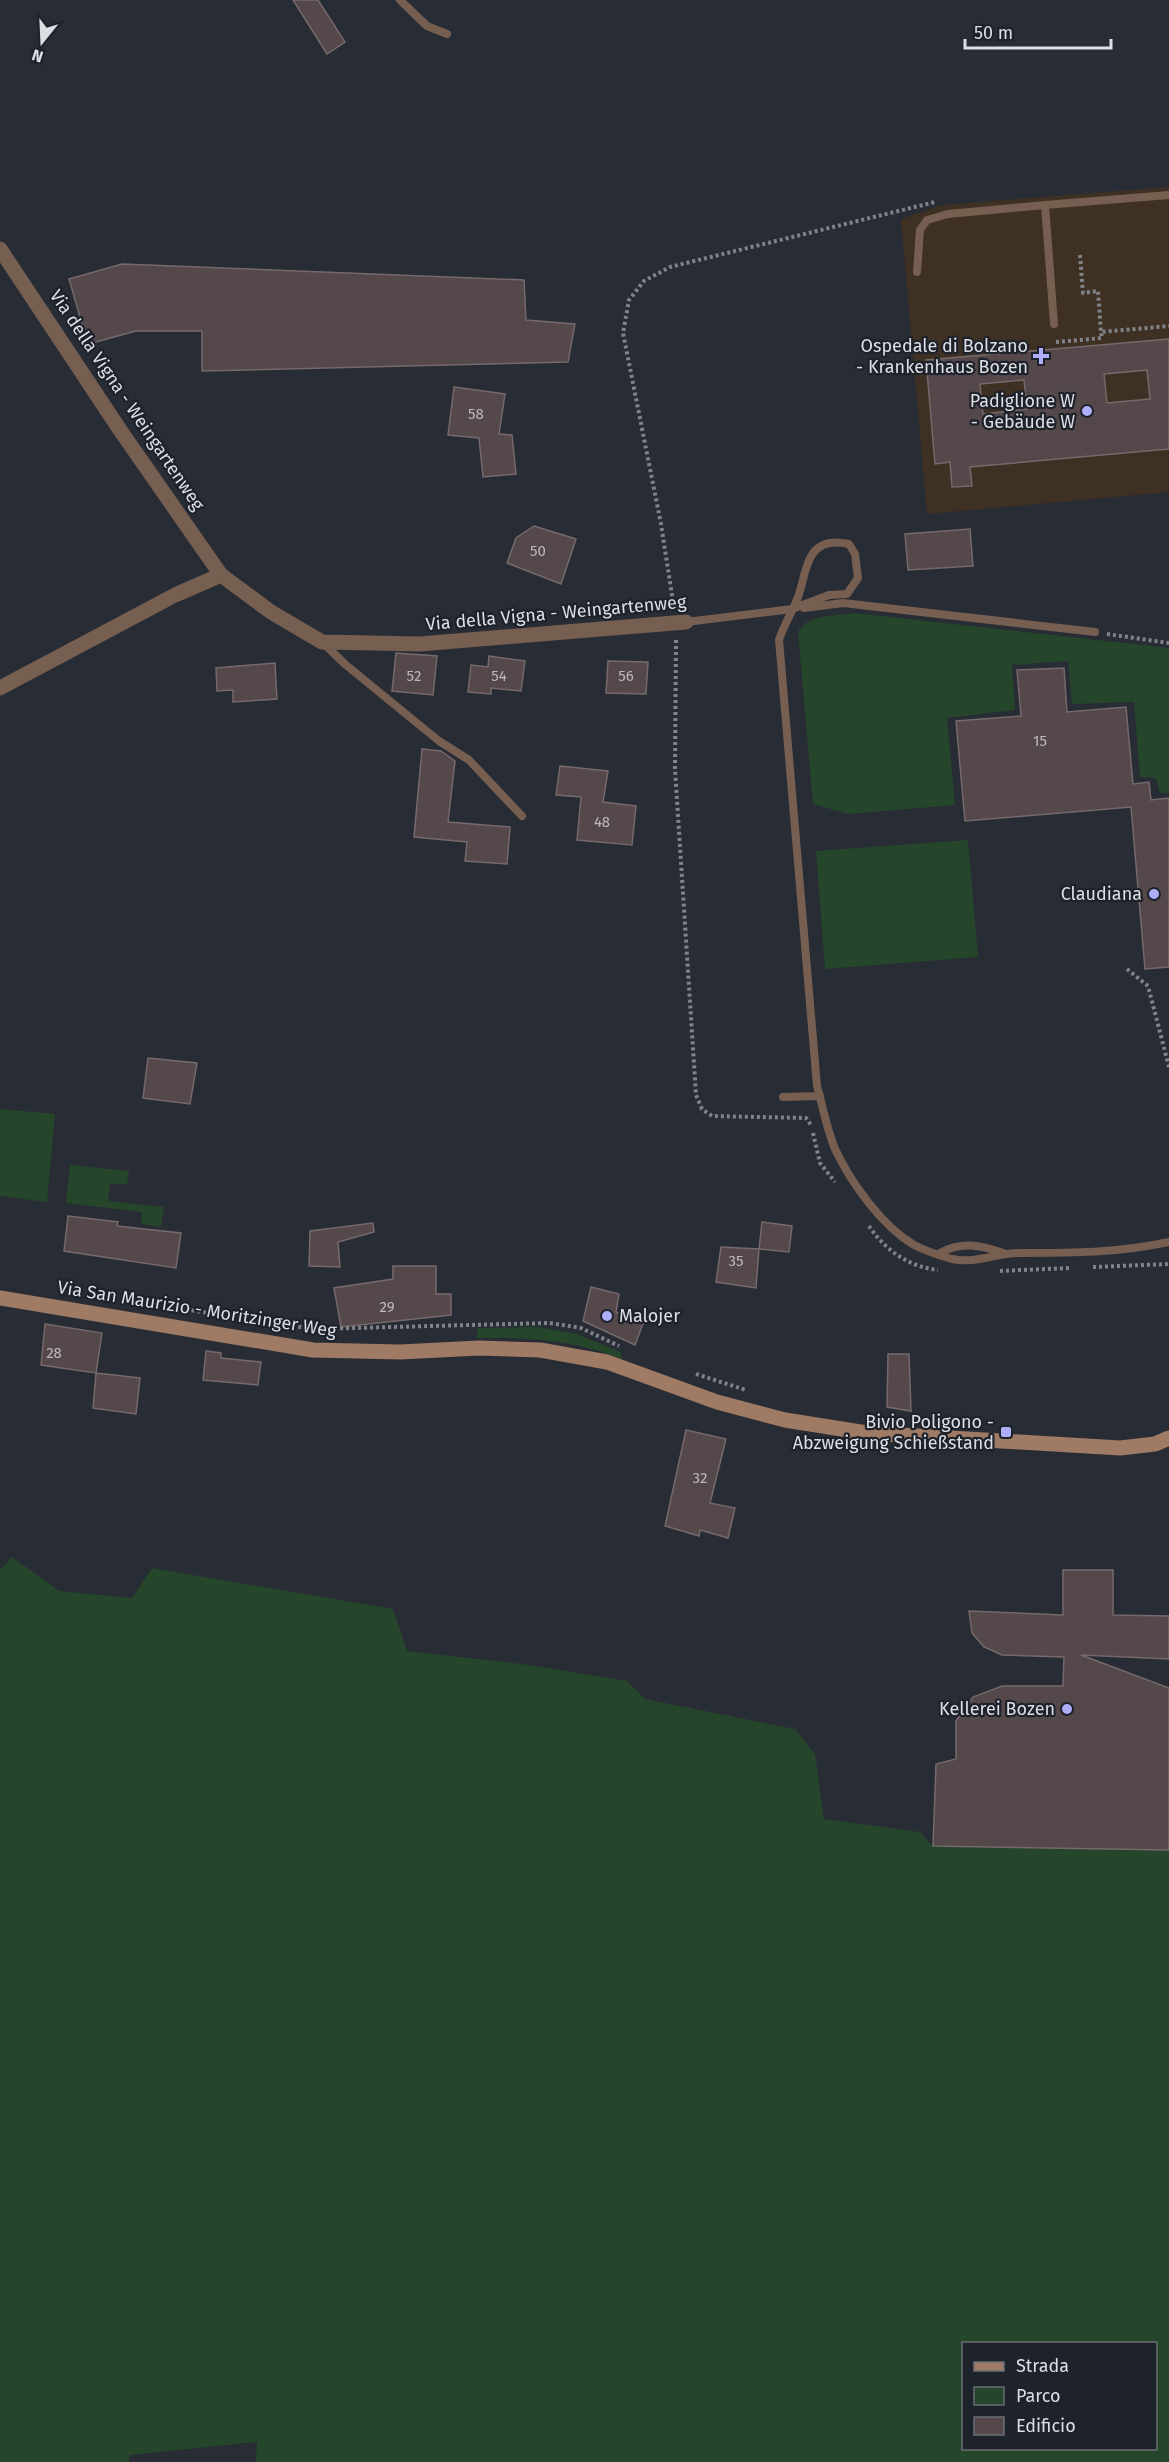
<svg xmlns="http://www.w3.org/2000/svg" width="1169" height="2462" viewBox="0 0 1169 2462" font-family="'Fira Sans',sans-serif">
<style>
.education{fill:#3e3123}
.green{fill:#25462b;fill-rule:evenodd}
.building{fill:#54484b;stroke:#75696c;stroke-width:1.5;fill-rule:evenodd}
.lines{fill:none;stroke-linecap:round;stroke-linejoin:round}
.path{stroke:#80838a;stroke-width:4;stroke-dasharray:3 3;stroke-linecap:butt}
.lane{stroke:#765e51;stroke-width:8}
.street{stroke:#765e51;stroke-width:15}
.secondary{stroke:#9f7a64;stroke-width:15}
.poi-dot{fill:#afaefa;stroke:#1e222a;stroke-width:2}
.labels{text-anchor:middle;stroke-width:4.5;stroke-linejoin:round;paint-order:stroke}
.number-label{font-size:15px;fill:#bbb9be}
.poi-label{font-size:18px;fill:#dddfe5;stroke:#1e222a;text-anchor:end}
.street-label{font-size:18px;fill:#dddfe5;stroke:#1e222a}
</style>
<rect width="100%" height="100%" fill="#282c34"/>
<path class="education" d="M1169,187V492L927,514L901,219L942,205Z"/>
<path class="green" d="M855,613L1169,648V793H1160L1156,778L1140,777L1134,702L1072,704L1068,661L1012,665L1015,710L947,718L955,805L848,814L813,804L798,632C808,614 836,616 855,613Z
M968,840L978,957L825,969L816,851Z
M0,1109L55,1114L47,1202L0,1196Z
M70,1165L129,1171L127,1184H110L108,1201L164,1207L161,1227L141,1224L142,1212L66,1203Z
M539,1327L577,1334L621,1352L622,1359C574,1340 527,1337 476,1338L478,1328Z
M12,1557L59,1591L132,1598L152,1568L393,1609L407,1651L529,1665L627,1681L645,1699L795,1729L815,1754L824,1819L920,1832L933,1846L1169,1850V2462H256L257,2442L130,2455L129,2462H0V1570ZM964,2344H1156V2448H964Z"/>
<path class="building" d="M293,0H318L345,42L327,54Z
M122,264L524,280L526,320L575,324L568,362L202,371V331H136L88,344L69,279Z
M1169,339V449L970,467L972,486L952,487L950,462L935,464L926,360ZM1147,370L1150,399L1107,403L1104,374ZM1024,380L1027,409L983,414L980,384Z
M454,387L505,394L499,434L512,435L516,474L483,477L479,438L448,435Z
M534,526L576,539L561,584L507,563L516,538Z
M970,529L973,566L908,570L905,534Z
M396,653L437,656L433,695L392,691Z
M489,656L525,661L521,691L491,688V694L468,692L471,665L488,667Z
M608,661L648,662L646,694L606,693Z
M275,663L277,699L233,702V690L217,691L216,668Z
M1064,668L1067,712L1126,707L1133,784L1149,782L1151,800L1169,798V967L1145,969L1131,807L965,821L956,721L1021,716L1017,670Z
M422,749L441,751L455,761L448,822L510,827L507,864L465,861L467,842L414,837Z
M560,766L608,771L603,802L636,806L632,845L577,840L581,797L556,795Z
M148,1058L197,1063L190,1104L143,1098Z
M68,1216L118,1222L117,1226L181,1233L176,1268L64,1251Z
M762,1222L792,1226L789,1252L759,1249Z
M373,1223L374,1232L338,1242L340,1267L309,1266L310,1231Z
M721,1247L759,1249L756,1288L716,1282Z
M393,1266H436V1294H451V1315L341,1327L334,1288L393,1279Z
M591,1287L619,1294L616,1312L644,1321L635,1345L583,1321Z
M45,1324L102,1333L96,1373L41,1365Z
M206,1351L221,1353V1358L261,1362L258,1385L203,1380Z
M888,1354H909L911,1411L887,1407Z
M96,1373L140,1378L136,1414L93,1408Z
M686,1430L726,1439L710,1503L735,1508L728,1538L700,1530L699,1536L665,1526Z
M1063,1570H1113V1615L1169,1616V1659L1081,1655L1169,1688V1850L933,1846L936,1764L956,1759V1721L973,1697L1002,1686H1063L1064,1657L1002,1655L984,1647L972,1633L969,1611L1063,1615Z"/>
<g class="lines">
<path class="path" d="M1080,255L1083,293L1098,291L1101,332L1169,326
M1056,342L1102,338L1101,332
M674,608L661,524L623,333L629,300L644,281L670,267L935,202
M1107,634L1169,643
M676,640L675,769L696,1095L702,1109L712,1116L806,1118L811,1125
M1127,969L1148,986L1169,1067
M813,1133L820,1163L835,1182
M869,1226C885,1250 909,1267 938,1270
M1093,1267L1169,1264
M1000,1271L1070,1268
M150,1304L313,1329L550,1323L581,1328L619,1346
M696,1374L746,1390"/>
<path class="lane" d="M400,0L427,26L447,34
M917,272L920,230L927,220L948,214L1045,205
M1054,324L1045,205L1169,195
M804,608L843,603L1095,632
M686,622L792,609L829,595L847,594L858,578L855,554L849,544C806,535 808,568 798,597C792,612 784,625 779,640L817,1086C823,1107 827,1131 836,1151C852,1184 882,1226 914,1245C924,1250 941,1256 952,1259C975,1264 997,1253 1020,1253C1070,1253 1120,1253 1169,1242
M322,642L346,665L439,741L469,760L522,816
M783,1097L820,1096
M940,1253C961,1241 981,1245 1003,1253"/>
<path class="street" d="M0,249L120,430L221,575L271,612L322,642L420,644L686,622
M0,688L175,595L221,575"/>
<path class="secondary" d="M0,1298L313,1350L400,1352L479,1348L540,1350L607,1362L717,1402L785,1420L867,1433L1120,1448L1155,1444L1169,1438"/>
</g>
<g class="poi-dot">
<path d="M1038 347h6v6h6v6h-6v6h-6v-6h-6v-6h6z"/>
<circle cx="1087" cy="411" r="6"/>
<circle cx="1154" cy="894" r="6"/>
<circle cx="607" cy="1316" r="6"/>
<rect x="1000" y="1426" width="12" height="12" rx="3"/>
<circle cx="1067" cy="1709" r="6"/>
</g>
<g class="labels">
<g class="number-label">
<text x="476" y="419">58</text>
<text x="538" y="556">50</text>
<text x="414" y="681">52</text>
<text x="499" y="681">54</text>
<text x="626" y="681">56</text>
<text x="1040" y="746">15</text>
<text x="602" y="827">48</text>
<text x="736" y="1266">35</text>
<text x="387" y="1312">29</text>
<text x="54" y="1358">28</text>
<text x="700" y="1483">32</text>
</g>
<g class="poi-label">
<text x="1028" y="352">Ospedale di Bolzano<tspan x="1028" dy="21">- Krankenhaus Bozen</tspan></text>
<text x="1075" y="407">Padiglione W<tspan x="1075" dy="21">- Gebäude W</tspan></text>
<text x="1142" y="900">Claudiana</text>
<text x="619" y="1322" text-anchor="start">Malojer</text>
<text x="994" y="1428">Bivio Poligono -<tspan x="994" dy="21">Abzweigung Schießstand</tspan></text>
<text x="1055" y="1715">Kellerei Bozen</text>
</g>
<g class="street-label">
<text transform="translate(127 400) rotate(56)" y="6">Via della Vigna - Weingartenweg</text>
<text transform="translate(556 613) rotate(-5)" y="6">Via della Vigna - Weingartenweg</text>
<text transform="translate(197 1309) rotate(9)" y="6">Via San Maurizio - Moritzinger Weg</text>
</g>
</g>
<rect x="962" y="2342" width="195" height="108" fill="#1e222a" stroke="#6a6e75" stroke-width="1.5"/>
<rect x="974" y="2362" width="30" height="9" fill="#9f7a64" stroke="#6a6e75" stroke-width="1.5"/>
<text x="1016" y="2372" font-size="18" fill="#dddfe5">Strada</text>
<rect x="974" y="2387" width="30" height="18" fill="#25462b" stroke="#6a6e75" stroke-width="1.5"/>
<text x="1016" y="2402" font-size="18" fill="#dddfe5">Parco</text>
<rect x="974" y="2417" width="30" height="18" fill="#54484b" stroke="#6a6e75" stroke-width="1.5"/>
<text x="1016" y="2432" font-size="18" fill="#dddfe5">Edificio</text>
<g transform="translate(42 42) rotate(198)" stroke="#1e222a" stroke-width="4.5" paint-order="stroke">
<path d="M0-4.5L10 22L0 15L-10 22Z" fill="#dddfe5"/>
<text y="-9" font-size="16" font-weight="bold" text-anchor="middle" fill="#dddfe5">N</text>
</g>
<path d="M965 39v9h146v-9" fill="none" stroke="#dddfe5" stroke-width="3"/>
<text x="974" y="39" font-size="18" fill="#dddfe5" stroke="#1e222a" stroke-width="4.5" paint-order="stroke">50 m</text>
</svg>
